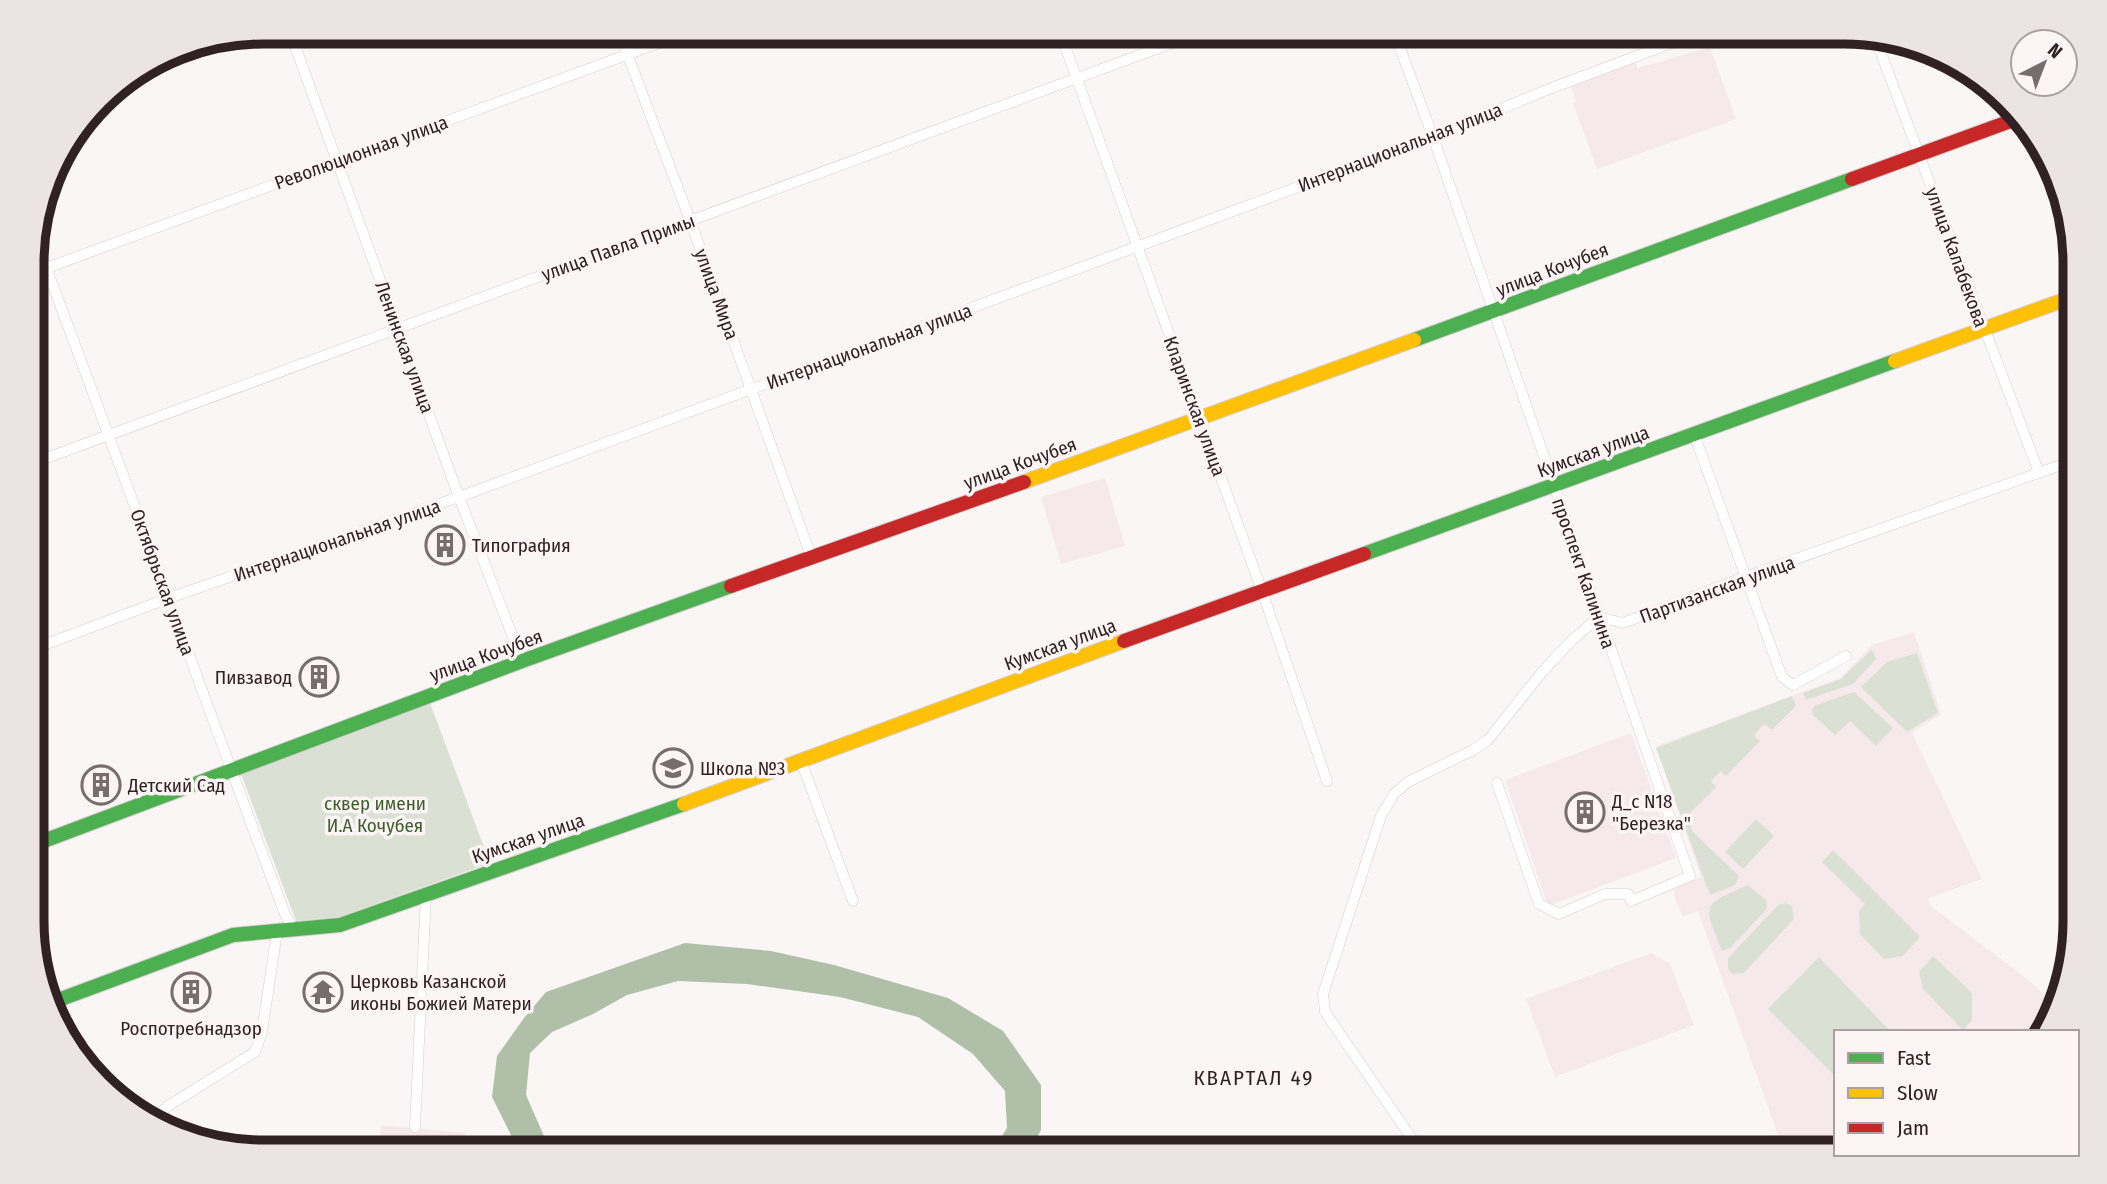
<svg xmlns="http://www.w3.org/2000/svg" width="2107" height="1184" viewBox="0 0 2107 1184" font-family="'Fira Sans Condensed',sans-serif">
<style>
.built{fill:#f6e9eb}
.green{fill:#dae1d4}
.water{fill:#b0bfa8}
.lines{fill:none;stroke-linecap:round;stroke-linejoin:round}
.street-casing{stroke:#d6cdce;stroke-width:11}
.fast-casing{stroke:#d6cdce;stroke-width:16}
.slow-casing{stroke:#d6cdce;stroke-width:16}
.jam-casing{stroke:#d6cdce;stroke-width:16}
.street{stroke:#fefefe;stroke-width:10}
.fast{stroke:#4caf50;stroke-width:14}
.slow{stroke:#ffc107;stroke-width:14}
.jam{stroke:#c62828;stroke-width:14}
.labels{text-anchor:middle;stroke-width:7;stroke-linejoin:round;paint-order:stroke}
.street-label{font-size:19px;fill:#302224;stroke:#fcf4f5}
.poi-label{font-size:19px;fill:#302224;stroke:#fcf4f5;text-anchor:start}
.park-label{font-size:19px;fill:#3d5e2c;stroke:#fcf4f5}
.neighbourhood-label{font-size:21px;letter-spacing:2px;fill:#302224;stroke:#fcf4f5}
.rim{fill:none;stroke:#302224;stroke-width:9}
</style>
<rect width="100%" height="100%" fill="#faf6f6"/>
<path class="built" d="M1710,47L1736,119L1597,169L1573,103L1576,101L1571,87L1635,62L1638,68Z
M1105,478L1125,546L1061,564L1041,497Z
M1914,632L1941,714L1912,733L1982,879L1929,898V905L2030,981L2054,1006L2046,1032H1836V1152H1784L1698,911L1683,917L1674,896L1675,887L1701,877L1656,746L1840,678L1872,645Z
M1631,733L1676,858L1548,906L1505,780Z
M1651,953L1670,964L1694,1025L1555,1077L1526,999Z
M381,1125L465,1133L464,1142H480V1152H488H368L379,1148Z"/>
<path class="green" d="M1872,649L1876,659L1853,684L1806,700L1803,693L1841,679Z
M1917,653L1938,713L1907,732L1861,687L1887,662Z
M1854,692L1893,728L1876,746L1850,721L1835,735L1813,715L1812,709L1816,705Z
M1792,696L1796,706L1772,730L1764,724L1754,735L1760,741L1726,776L1721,771L1711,781L1716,787L1690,813L1692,831L1739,876L1735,885L1710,895L1656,748Z
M430,703L490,863L339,917L296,921L241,774Z
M1756,819L1774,836L1743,869L1725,852Z
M1833,850L1920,937L1903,956L1884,959L1860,934L1859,911L1865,904L1822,862Z
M1748,885L1767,901L1766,910L1730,948L1722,951C1703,903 1700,906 1748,885Z
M1786,903L1792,906L1794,919L1744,973L1732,974L1728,969V958L1778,905Z
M1933,956L1972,993V1020L1963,1030L1923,989L1919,972Z
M1819,957L1891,1032H1836V1077L1768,1009Z"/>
<path class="water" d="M685,943L771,951L834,965L948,998L1003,1031L1041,1085V1130L1029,1152H992L1007,1128L1005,1091L973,1054L918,1017L840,997L747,984L678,981L627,995L593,1014L552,1032L530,1053L526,1095L551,1152H523L512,1137L492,1097L497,1056L524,1018L546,992Z"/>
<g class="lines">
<g class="street-casing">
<path id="street" d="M290,32L459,497L522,661
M619,32L690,220L812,559
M1060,32L1262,591L1327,781
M1394,32L1433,137L1690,876L1631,901L1628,894H1605L1559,914L1539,904L1497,783
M1876,40L2039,473
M33,233C119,459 200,688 285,914L294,931
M33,273L689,32
M1694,434L1782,677L1793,685L1846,656
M33,463L1202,32
M33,649L169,598L459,497L1139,246L1433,137L1549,89L1701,32
M801,761L853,901
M150,1122L168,1106L255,1052L262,1032L277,932
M415,1127L426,894
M1421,1152L1325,1012L1323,994L1381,816L1394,794L1408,782L1473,750L1488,740L1543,671L1571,641L1599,617L1623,623L1745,577L2075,460"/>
</g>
<g class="fast-casing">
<path id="fast" d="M1414,340L1852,179
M1364,554L1895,361
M33,845L522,661L731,586
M53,1002L233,935L340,925L684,804"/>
</g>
<g class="slow-casing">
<path id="slow" d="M1895,361L2075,296
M1024,482L1414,340
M684,804L1124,641"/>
</g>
<g class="jam-casing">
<path id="jam" d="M1852,179L2019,118
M731,586L1024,482
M1124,641L1364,554"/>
</g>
<use href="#street" class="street"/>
<use href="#fast" class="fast"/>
<use href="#slow" class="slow"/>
<use href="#jam" class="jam"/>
</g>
<defs>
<g id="building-ring" transform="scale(2.0125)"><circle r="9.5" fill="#fcf4f5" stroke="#776c6e" stroke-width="1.5"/><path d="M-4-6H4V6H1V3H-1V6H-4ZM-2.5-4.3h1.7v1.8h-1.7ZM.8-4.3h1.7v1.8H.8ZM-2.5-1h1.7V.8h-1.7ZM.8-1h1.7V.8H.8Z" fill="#776c6e"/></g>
<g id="school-ring" transform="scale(2.0125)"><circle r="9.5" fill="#fcf4f5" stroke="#776c6e" stroke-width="1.5"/><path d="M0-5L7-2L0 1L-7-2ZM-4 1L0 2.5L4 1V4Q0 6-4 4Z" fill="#776c6e"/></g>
<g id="temple-ring" transform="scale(2.0125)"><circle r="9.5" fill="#fcf4f5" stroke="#776c6e" stroke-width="1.5"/><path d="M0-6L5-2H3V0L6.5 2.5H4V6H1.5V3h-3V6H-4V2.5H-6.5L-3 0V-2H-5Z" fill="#776c6e"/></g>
</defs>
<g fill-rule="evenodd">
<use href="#building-ring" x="445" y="545"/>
<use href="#building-ring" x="319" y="677"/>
<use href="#school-ring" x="673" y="768"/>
<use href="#building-ring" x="101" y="785"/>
<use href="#building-ring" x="1585" y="812"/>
<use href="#building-ring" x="191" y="992"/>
<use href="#temple-ring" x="323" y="992"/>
</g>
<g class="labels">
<g class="street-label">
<text transform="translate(1400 147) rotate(-21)" y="7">Интернациональная улица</text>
<text transform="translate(361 152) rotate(-20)" y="7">Революционная улица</text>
<text transform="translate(618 247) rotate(-20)" y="7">улица Павла Примы</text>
<text transform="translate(1957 257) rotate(70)" y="7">улица Калабекова</text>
<text transform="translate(1552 269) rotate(-21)" y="7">улица Кочубея</text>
<text transform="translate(717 294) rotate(70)" y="7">улица Мира</text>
<text transform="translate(869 346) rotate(-20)" y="7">Интернациональная улица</text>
<text transform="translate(405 347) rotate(70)" y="7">Ленинская улица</text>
<text transform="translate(1195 406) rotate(70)" y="7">Кларинская улица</text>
<text transform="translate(1593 451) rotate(-20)" y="7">Кумская улица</text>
<text transform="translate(1020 463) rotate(-20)" y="7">улица Кочубея</text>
<text transform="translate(337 540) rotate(-19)" y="7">Интернациональная улица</text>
<text transform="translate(1584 573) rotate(71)" y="7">проспект Калинина</text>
<text transform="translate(163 582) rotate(70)" y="7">Октябрьская улица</text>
<text transform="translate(1717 589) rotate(-20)" y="7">Партизанская улица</text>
<text transform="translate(1060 644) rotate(-20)" y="7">Кумская улица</text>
<text transform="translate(486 655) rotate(-20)" y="7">улица Кочубея</text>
<text transform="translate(528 838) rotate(-19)" y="7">Кумская улица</text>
</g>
<g class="poi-label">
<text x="472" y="552">Типография</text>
<text x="292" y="684" text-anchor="end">Пивзавод</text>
<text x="700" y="775">Школа №3</text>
<text x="128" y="792">Детский Сад</text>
<text x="1612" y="808">Д_с N18<tspan x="1612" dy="22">"Березка"</tspan></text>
<text x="350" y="988">Церковь Казанской<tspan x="350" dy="22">иконы Божией Матери</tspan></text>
<text x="191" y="1035" text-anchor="middle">Роспотребнадзор</text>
</g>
<g class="park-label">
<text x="375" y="810">сквер имени<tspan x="375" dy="22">И.А Кочубея</tspan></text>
</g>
<g class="neighbourhood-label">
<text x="1254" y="1085">КВАРТАЛ 49</text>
</g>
</g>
<path d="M0 0H2107V1184H0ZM263 44H1844A219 219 0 0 1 2063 263V921A219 219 0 0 1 1844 1140H263A219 219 0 0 1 44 921V263A219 219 0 0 1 263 44Z" fill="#ece3e4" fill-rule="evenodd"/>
<path class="rim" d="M263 44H1844A219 219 0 0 1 2063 263V921A219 219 0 0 1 1844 1140H263A219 219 0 0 1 44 921V263A219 219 0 0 1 263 44Z"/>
<rect x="1834" y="1030" width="245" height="126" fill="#fcf4f5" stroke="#aaa0a1" stroke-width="2"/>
<rect x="1848" y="1053" width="35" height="10" fill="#4caf50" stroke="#aaa0a1" stroke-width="2"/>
<text x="1897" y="1065" font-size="21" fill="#302224">Fast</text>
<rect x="1848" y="1088" width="35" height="10" fill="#ffc107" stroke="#aaa0a1" stroke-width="2"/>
<text x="1897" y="1100" font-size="21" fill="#302224">Slow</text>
<rect x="1848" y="1123" width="35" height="10" fill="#c62828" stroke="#aaa0a1" stroke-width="2"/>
<text x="1897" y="1135" font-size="21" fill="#302224">Jam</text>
<g transform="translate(2044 63) rotate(42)"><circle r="33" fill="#fcf4f5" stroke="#aaa0a1" stroke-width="2"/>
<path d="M0-5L12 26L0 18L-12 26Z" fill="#776c6e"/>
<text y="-10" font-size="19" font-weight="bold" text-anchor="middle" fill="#302224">N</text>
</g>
</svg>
